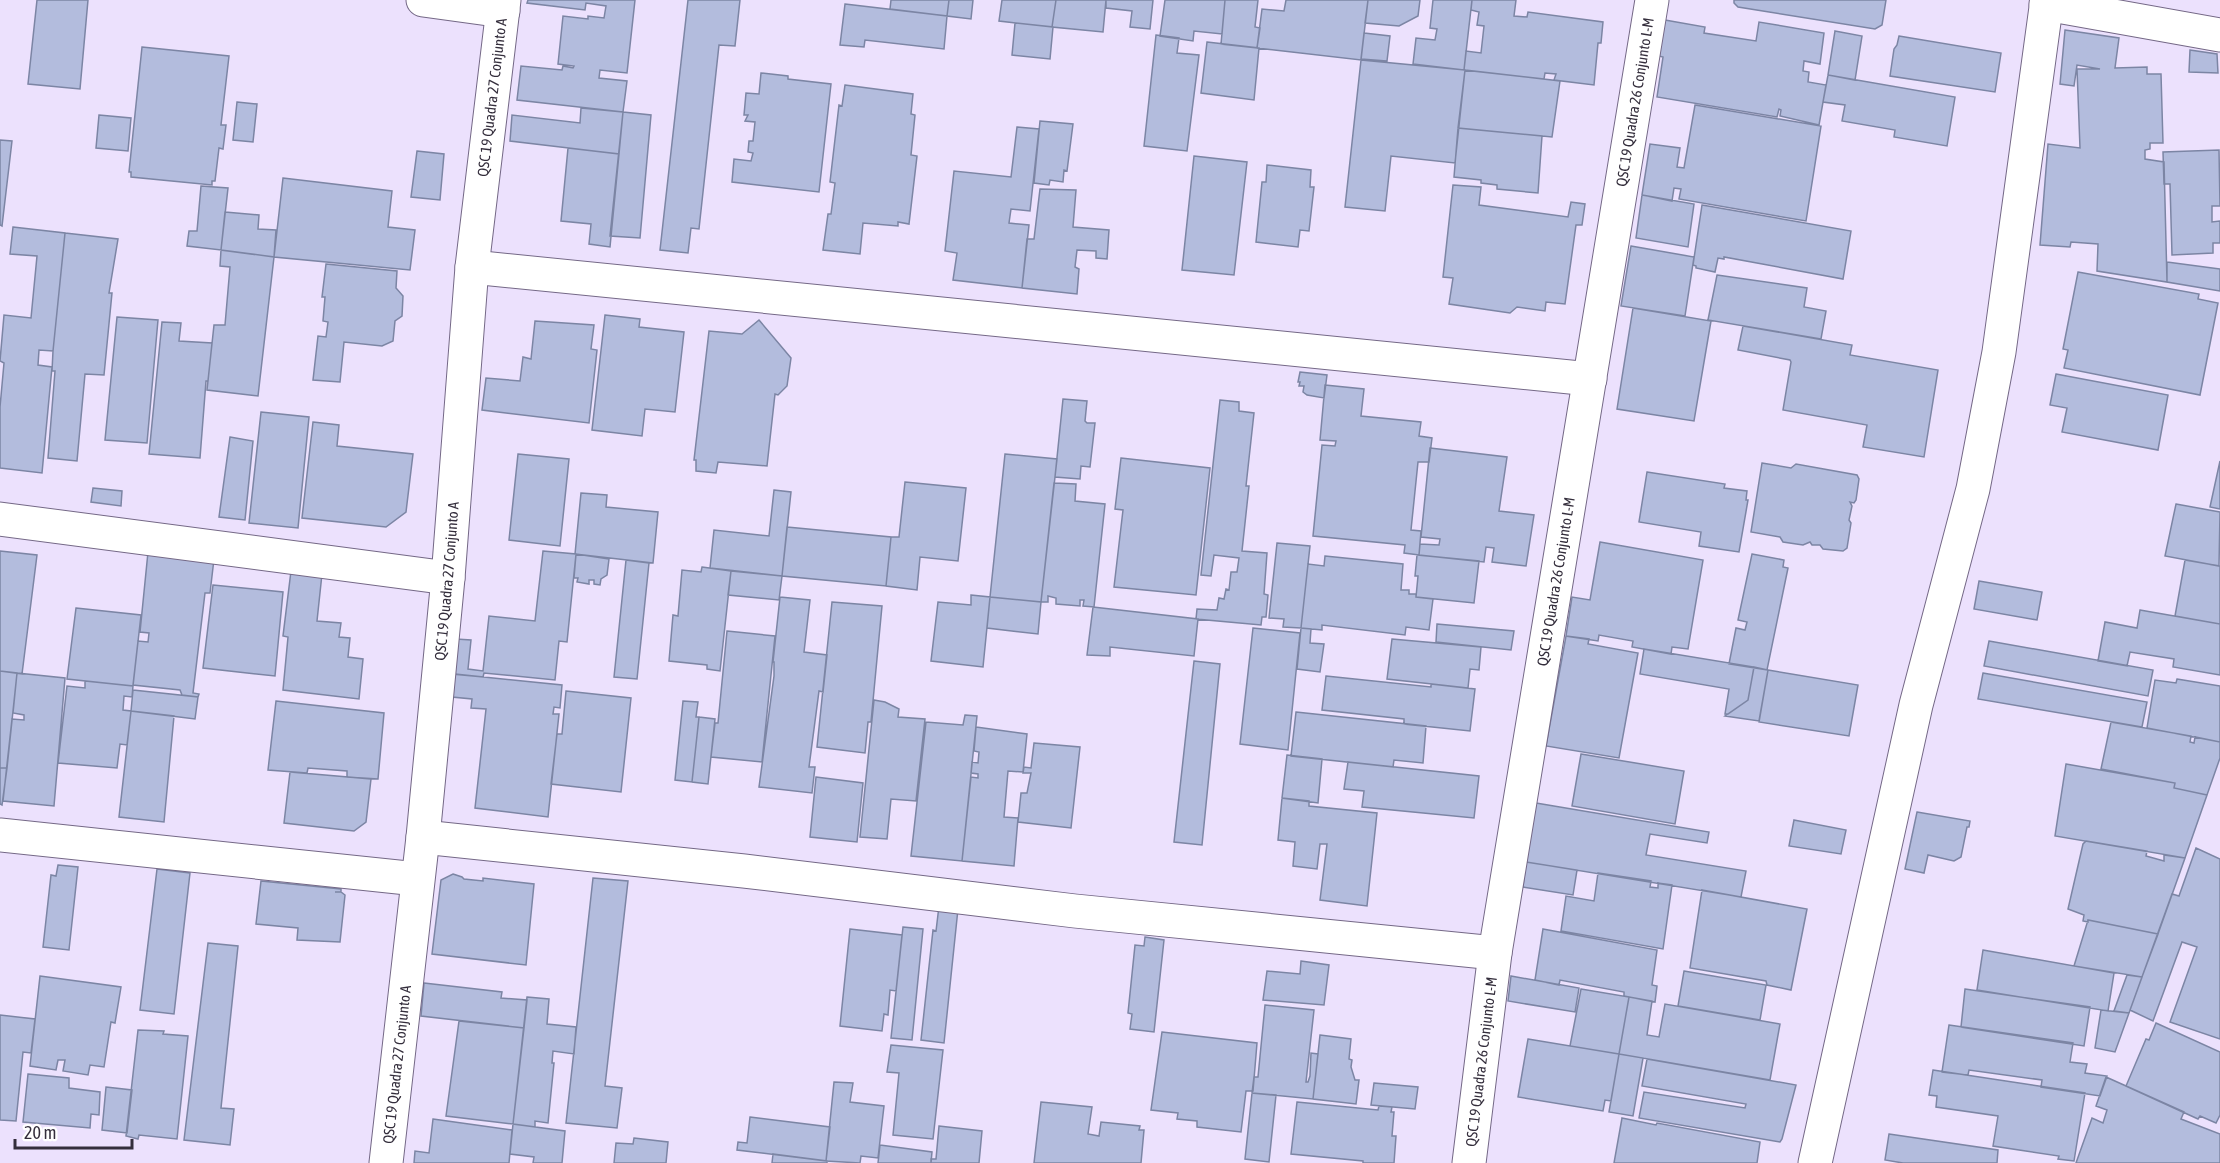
<svg xmlns="http://www.w3.org/2000/svg" width="2220" height="1163" viewBox="0 0 2220 1163" font-family="'Asap Condensed',sans-serif">
<style>
.building{fill:#b3bcdd;stroke:#7c85a4;stroke-width:1.5}
.lines{fill:none;stroke-linecap:round;stroke-linejoin:round}
.minor-casing{stroke:#746886;stroke-width:35}
.minor{stroke:#fff;stroke-width:33}
.labels{text-anchor:middle;stroke-width:4.5;stroke-linejoin:round;paint-order:stroke}
.street-label{font-size:15px;fill:#342e3c;stroke:#fff}
</style>
<rect width="100%" height="100%" fill="#ece1fd"/>
<path class="building" d="M37,0H88L80,89L28,84Z
M528,0H635L627,73L600,70L599,78L627,81L623,112L517,100L521,66L562,70L563,66L573,68L574,66L558,64L563,16L588,19V16L604,18L606,6L586,3L585,10L527,3Z
M688,0H740L735,46L719,45L699,229L691,228L688,253L660,250Z
M891,0H949L947,16L890,9Z
M949,0H973L971,19L947,16Z
M1002,0H1056L1052,27L999,21Z
M1056,0H1106L1103,32L1052,27Z
M1106,0H1153L1150,29L1130,27L1132,11L1106,8Z
M1165,0H1225L1222,34L1194,31L1193,41L1160,36Z
M1225,0H1258L1255,27L1260,28L1257,48L1221,44Z
M1286,0H1368L1361,60L1257,48L1262,9L1284,11Z
M1368,0H1420L1418,16L1399,26L1365,23Z
M1433,0H1472L1464,70L1413,64L1416,38L1435,40L1437,29L1430,28Z
M1472,0H1516L1514,16L1527,17L1528,12L1603,22L1601,43H1598L1594,85L1554,80L1556,74L1545,73L1544,79L1464,70L1466,51L1481,53L1484,26L1477,25L1479,12L1471,10Z
M1734,0H1886L1882,25L1875,29L1738,7L1734,3Z
M845,4L947,16L944,49L865,40L864,47L840,45Z
M1665,20L1705,27L1704,33L1756,41L1759,22L1824,33L1820,64L1804,61L1803,71L1809,72L1808,82L1826,85L1819,125L1780,116L1781,110L1779,109L1777,117L1657,97L1663,57L1659,56Z
M1015,23L1053,27L1050,59L1012,55Z
M2065,30L2119,38L2115,68L2147,67V74H2161L2163,143H2150V149L2145,150V159L2164,162L2167,282L2097,271L2098,244L2071,242L2070,247L2040,245L2048,144L2080,148L2077,69H2100L2077,65L2074,86L2060,84Z
M1835,31L1862,36L1855,80L1828,75Z
M1364,33L1390,36L1387,61L1361,59Z
M1156,35L1179,38L1177,53L1199,55L1187,151L1144,146Z
M1899,36L2001,53L1995,92L1890,76L1894,49L1897,45Z
M1207,42L1259,48L1254,100L1201,93Z
M142,47L229,56L221,125H226L223,149L219,148L215,181H212V185L131,177V172H129Z
M2190,50L2217,54L2218,73L2189,72Z
M1361,60L1465,70L1455,163L1391,156L1385,211L1345,207Z
M1465,70L1560,81L1552,137L1458,128Z
M761,73L788,76V79L831,84L819,192L732,182L734,159L751,161L753,153L748,152L749,141H753L755,122L745,121L748,115H744L746,93L759,94Z
M1828,75L1955,97L1947,146L1894,137L1895,130L1842,121L1845,105L1823,102Z
M845,85L913,94L911,114L915,115L911,155L917,156L909,224L898,222V226L863,223L860,254L823,250L828,214H831L835,183L830,182L839,105L842,106Z
M237,102L257,104L253,142L233,140Z
M1695,105L1821,126L1806,221L1679,199L1681,189L1674,188L1672,201L1642,195L1650,144L1680,148L1677,167L1684,168Z
M581,108L623,112L619,154L510,141L512,115L580,123Z
M623,112L651,115L640,238L610,236Z
M99,115L131,118L128,151L96,148Z
M1040,121L1073,124L1067,171L1064,170L1063,182L1050,180L1049,185L1034,183Z
M1017,127L1039,129L1030,211L1011,209L1009,223L1029,225L1022,288L953,280L957,253L945,251L954,171L1011,177Z
M1458,128L1542,136L1538,193L1497,189V185L1481,183V180L1454,177Z
M0,140L12,141L2,226L0,225Z
M568,148L619,154L610,247L589,244L591,224L561,221Z
M2219,150L2220,206H2212V222L2220,221V243H2213V253L2172,255L2170,184H2164L2163,152Z
M417,151L444,154L440,200L411,197Z
M1194,156L1247,162L1234,275L1182,270Z
M1267,165L1311,170L1310,187H1314L1309,231L1300,230L1298,247L1256,242L1262,182H1266Z
M283,178L392,191L388,227L415,230L410,270L274,257Z
M1453,185L1481,187L1479,205L1568,217L1571,202L1585,204L1582,225H1576L1565,304L1546,302L1545,311L1517,307L1510,313L1449,304L1453,278L1443,277Z
M201,186L228,188L221,250L187,246L189,231H197Z
M1040,189L1076,190L1073,227L1109,230L1107,259L1096,258V251L1077,250L1075,267L1079,269L1077,294L1022,288L1027,239H1034Z
M1642,195L1694,204L1688,247L1636,238Z
M1702,205L1851,231L1843,279L1724,257V259L1718,258L1715,272L1696,268V266L1693,265Z
M225,212L259,215L258,229L276,230L274,257L221,250Z
M13,227L65,233L53,351L39,350L38,365L52,367L42,473L0,468V407L4,363L0,361L4,315L31,318L37,256L10,254Z
M65,233L118,239L109,293H112L104,375L85,374L77,461L48,458L55,371H52L53,351Z
M1631,246L1694,257L1685,316L1621,306Z
M221,250L274,257L258,396L207,390L214,325H225L230,267L220,266Z
M2167,262L2220,269V291L2167,282Z
M326,264L397,271L396,288L403,296L402,316L395,321L393,341L382,346L344,342L340,382L313,380L318,336L326,337L328,322L323,321L325,297H322Z
M2078,272L2199,294L2198,299L2218,303L2200,395L2064,368L2068,350L2063,349Z
M1717,275L1807,288L1804,307L1826,311L1821,339L1708,320Z
M1633,308L1711,321L1694,421L1617,409Z
M605,315L640,319L639,327L684,332L675,412L645,409L642,436L592,430Z
M117,317L158,320L147,443L105,440Z
M759,320L791,358L787,386L778,395L775,394L767,466L718,462L716,473L696,471V460H694L709,331L742,334Z
M535,321L594,325L591,349L597,350L589,423L482,410L486,378L520,381L523,357L531,359Z
M162,322L181,323L179,341L212,343L208,381H206L200,458L149,454Z
M1743,326L1852,345L1850,355L1938,370L1924,457L1863,447L1867,425L1783,410L1791,362L1790,360L1738,350Z
M1300,372L1327,375L1324,398L1307,395L1303,392L1304,386H1299L1300,382H1298Z
M2056,374L2168,395L2158,450L2062,432L2067,408L2050,405Z
M1325,385L1364,389L1361,416L1421,422L1419,436L1432,438L1429,462H1418L1411,530L1421,531L1419,555L1404,553L1405,545L1313,536L1322,445L1335,446L1336,441L1320,440Z
M1063,399L1087,401L1085,421L1087,423H1095L1090,467L1081,466L1080,479L1055,477Z
M1220,400L1239,402V411L1254,413L1246,486H1249L1242,551L1267,553L1264,594L1268,595L1266,617H1262L1261,625L1196,619L1197,609L1217,610L1219,598L1224,599L1226,589L1229,590L1231,572H1237L1239,558L1214,555L1211,576L1201,575Z
M261,412L309,417L298,528L249,523Z
M313,422L339,425L337,446L413,454L406,512L386,527L302,518Z
M230,437L253,441L245,520L219,517Z
M1430,448L1507,457L1499,511L1534,515L1526,566L1492,562L1494,548L1486,547L1484,562L1419,555L1420,544L1439,545L1440,539L1421,537Z
M518,454L569,459L560,546L509,540Z
M1005,454L1057,459L1041,602L990,597Z
M1121,458L1210,468L1196,595L1114,587L1123,510L1115,509Z
M2220,461V509L2210,507Z
M1762,463L1791,468L1796,464L1857,475L1859,479L1856,500L1854,503L1850,502L1852,506L1849,520L1851,523L1847,548L1843,551L1823,549L1820,545H1812L1810,542L1803,545L1783,542L1780,537L1751,532Z
M1647,472L1725,484L1724,488L1747,491L1746,500H1748L1739,552L1699,546L1701,532L1639,522Z
M905,482L966,488L958,561L920,557L917,590L886,586L891,537H899Z
M1054,483L1076,484L1075,501L1105,504L1094,607L1083,606L1084,600H1080V606L1056,604V598L1048,596V602H1041Z
M93,488L122,491L121,506L91,502Z
M774,490L791,492L782,576L710,568L714,530L769,536Z
M581,493L607,495L606,507L658,512L653,563L575,554Z
M2176,504L2220,512L2219,566L2165,556Z
M787,527L891,537L886,586L782,576Z
M1600,542L1703,560L1688,649L1672,647L1671,654L1632,647L1633,641L1599,635L1598,641L1566,636L1572,597L1590,600Z
M1277,543L1310,546L1301,628L1283,627L1284,619L1269,618Z
M0,551L37,555L22,674L0,671Z
M543,551L576,554L567,642L559,641L555,680L484,673L483,677L452,674L456,639L471,640L468,669L483,671L489,616L535,621Z
M148,552L214,559L210,593H205L193,693L199,694L198,697L182,695L180,690L133,685L138,641L148,642L149,633L140,632Z
M576,554L609,559L607,575L601,579L600,585L594,584V580H589V584L577,582L578,578H574Z
M1752,554L1784,560L1783,567L1788,568L1767,670L1729,664L1736,628L1745,630L1747,622L1738,620Z
M1417,555L1479,561L1474,603L1416,597L1418,576H1415Z
M1325,556L1403,564L1401,590H1409V594H1416V597L1433,599L1429,630L1406,627L1405,635L1322,625V630L1301,628L1308,564L1324,566Z
M626,560L649,563L637,679L614,677Z
M2185,560L2220,566V624L2175,616Z
M702,567L731,571L720,671L707,669V665L669,661L673,615L678,616L682,570L701,572Z
M291,571L322,574L317,621L341,623L339,637L350,638L348,657L363,659L359,699L283,690L288,637L283,636Z
M731,571L782,576L779,600L728,595Z
M1979,581L2042,592L2037,620L1974,609Z
M213,585L283,592L275,676L203,668Z
M971,595L990,597L983,667L931,661L938,602L971,605Z
M780,597L810,600L804,652L827,655L823,692L819,691L809,767H815L812,793L759,787L774,676V662H773Z
M990,597L1041,602L1038,634L987,628Z
M832,602L882,606L871,722H868L865,753L817,747Z
M1093,607L1198,619L1194,656L1110,647V656L1087,655Z
M76,608L141,615L133,686L67,679Z
M2140,610L2220,624V675L2173,667L2174,659L2130,652L2127,666L2098,661L2105,622L2137,628Z
M1437,624L1514,631L1511,650L1436,642Z
M1253,628L1300,633L1288,750L1240,744Z
M1301,628L1311,629L1310,643L1324,644L1320,672L1297,669Z
M727,631L775,636L762,762L711,757L715,723H718Z
M1566,636L1589,639L1588,644L1638,653L1619,758L1546,746Z
M1392,639L1481,647L1479,670L1470,669L1468,688L1387,679Z
M1989,641L2153,670L2148,696L1984,666Z
M1644,649L1754,667L1748,700L1728,714H1725L1729,689L1640,674Z
M1194,661L1220,664L1202,845L1174,842Z
M1754,667L1768,670L1759,721L1725,716L1748,700Z
M1768,670L1858,685L1849,736L1759,722Z
M0,671L17,673L7,768H0Z
M17,673L65,678L54,806L3,801L12,719L24,720V715L13,713Z
M1983,673L2147,702L2142,727L1978,699Z
M455,674L562,685L560,708L554,707L553,714H559L548,817L475,808L486,709L471,708L472,699L452,697Z
M1326,676L1431,687V684L1475,689L1470,731L1404,724V719L1322,710Z
M2177,679L2220,686V742L2147,728L2155,680L2176,683Z
M85,681L133,686L132,697L124,696L123,710L131,711L127,745L120,744L117,768L58,763L67,686L85,688Z
M133,690L198,697L195,719L131,711Z
M566,691L631,698L621,792L551,784L557,734H562Z
M874,700L885,702L899,709L898,717L925,719L916,801L891,799L887,839L860,837Z
M276,701L384,713L378,779L347,777V771L308,768L307,773L268,770Z
M683,701L698,702L696,717H699L692,782L675,780Z
M131,711L174,716L164,822L119,817Z
M1296,712L1426,726L1423,763L1394,760L1393,767L1291,756Z
M965,715L977,716L962,861L911,856L926,722L963,725Z
M699,717L715,719L708,784L692,782Z
M2111,722L2191,736L2190,742L2194,743L2195,737L2220,742V758L2207,795L2174,788L2175,783L2101,769Z
M976,727L1027,734L1023,772L1008,771L1004,817L1018,818L1014,866L962,861L971,777L978,778V774L971,773L972,762L978,763L979,752L974,751Z
M1034,743L1080,747L1071,828L1018,822L1021,793H1027L1031,773H1023L1024,767L1031,768Z
M1581,754L1684,771L1675,824L1572,806Z
M1287,755L1322,759L1318,803L1282,798Z
M1348,762L1479,776L1474,818L1362,807L1364,791L1344,789Z
M2066,764L2175,783L2174,788L2207,795L2185,858L2055,836Z
M0,768H7L2,805L0,804Z
M290,772L371,779L366,822L354,831L284,823Z
M816,777L863,783L857,842L810,837Z
M1282,798L1309,801V806L1377,813L1367,906L1320,900L1327,844H1320L1317,869L1293,866L1295,842L1278,840Z
M1536,803L1709,832L1707,843L1650,834L1646,855L1746,871L1741,897L1526,862Z
M1917,812L1970,821L1969,827H1967L1961,857L1954,861L1928,855L1924,873L1905,869Z
M1794,820L1846,830L1841,854L1789,846Z
M2086,841L2147,851L2146,856L2164,861V855L2185,858L2158,934L2088,920V922L2083,921L2084,915L2068,909L2083,844Z
M2196,848L2220,859V1039L2170,1022L2197,947L2182,942L2153,1021L2130,1010L2172,894L2179,896Z
M1526,862L1577,870L1573,895L1523,887Z
M58,865L78,867L69,950L43,947L51,875L56,876Z
M157,869L190,873L174,1014L140,1010Z
M1598,873L1651,881L1650,887L1658,888V883L1672,885L1663,949L1561,931L1566,896L1594,901Z
M453,874L462,877L464,879L483,881V878L534,884L526,965L432,954L441,880Z
M593,878L628,881L605,1086L622,1088L617,1128L566,1123Z
M261,881L341,889V892H335H341L345,895L340,942L297,940L298,928L256,924Z
M1702,890L1807,909L1791,990L1767,985L1766,981L1690,968Z
M939,906L958,909L944,1043L921,1040L933,930L936,931Z
M2088,920L2158,934L2142,977L2074,966Z
M903,927L923,929L912,1040L891,1038Z
M850,929L902,935L896,991L890,990L888,1015L884,1014L882,1031L840,1026Z
M1543,929L1657,950L1652,985L1657,986L1655,1002L1624,996V992L1560,980L1559,985L1535,980Z
M1145,937L1164,940L1154,1032L1130,1029L1132,1014L1128,1013L1135,945L1144,946Z
M208,943L238,946L221,1108L234,1109L230,1145L184,1140Z
M1983,950L2114,973L2108,1011L1977,990Z
M1301,961L1329,965L1324,1005L1263,1000L1267,971L1300,974Z
M1684,971L1766,985L1760,1020L1678,1006Z
M2127,975L2142,977L2129,1013L2114,1011Z
M40,976L121,987L115,1023L111,1022L104,1067L90,1065L88,1075L63,1071L65,1060H58L56,1070L30,1066Z
M1511,976L1579,988L1575,1012L1508,1001Z
M424,983L502,992L501,998L527,1000L524,1028L421,1016Z
M1581,989L1629,997L1619,1054L1570,1046Z
M1965,989L2090,1007L2084,1046L1961,1027Z
M527,997L549,999L547,1024L576,1027L574,1054L553,1051L552,1063H554L548,1123L535,1121V1127L513,1124Z
M1629,997L1652,1001L1647,1035L1659,1037L1665,1004L1780,1024L1770,1080L1619,1054Z
M1265,1005L1314,1010L1306,1082H1308L1310,1076L1311,1053L1318,1054L1313,1099L1252,1093L1254,1077H1258Z
M2101,1010L2129,1013L2115,1052L2095,1048Z
M0,1015L35,1019L31,1053L23,1052L16,1121L0,1120Z
M459,1021L524,1028L513,1124L446,1116Z
M2156,1023L2220,1052V1115L2216,1123L2200,1116L2198,1119L2126,1086L2146,1039L2149,1040Z
M1949,1025L2073,1043L2070,1062L2087,1064L2085,1073L2107,1076L2100,1096L2041,1087L2042,1080L1969,1070L1968,1075L1942,1072Z
M138,1030L164,1031L163,1034L188,1036L177,1139L139,1135L138,1139L126,1136Z
M1162,1032L1257,1043L1253,1091H1246L1241,1132L1197,1127V1121L1177,1119L1178,1113L1151,1110Z
M1320,1035L1351,1039L1349,1059L1352,1060L1351,1067L1355,1080H1359L1356,1104L1313,1099Z
M1528,1039L1619,1054L1611,1101L1605,1100L1603,1111L1518,1097Z
M891,1045L943,1050L933,1139L893,1135L899,1073L887,1072Z
M1619,1054L1643,1058L1633,1116L1609,1112Z
M1647,1059L1796,1085L1782,1139L1780,1142L1639,1118L1644,1092L1745,1108L1746,1104L1642,1086Z
M1933,1070L2085,1093L2074,1161L2058,1159L2059,1156L1993,1146L1998,1116L1936,1107L1937,1096L1929,1095Z
M28,1074L69,1078V1088L100,1092L99,1115L91,1114L90,1128L23,1122Z
M2106,1077L2184,1112L2181,1119L2220,1134V1163H2076L2092,1118L2103,1123L2107,1110L2096,1106Z
M834,1082L853,1083L850,1102L884,1106L878,1158L861,1156L860,1163L826,1161Z
M1374,1083L1418,1087L1415,1109L1371,1105Z
M106,1087L132,1090L127,1133L102,1130Z
M1252,1093L1276,1095L1269,1162L1245,1159Z
M1041,1102L1092,1107L1088,1134L1099,1136L1101,1122L1140,1126L1139,1130H1144L1141,1163H1034Z
M1297,1102L1378,1110L1379,1106L1392,1107L1391,1112H1394L1392,1136H1396L1394,1163H1363V1161L1291,1154Z
M750,1117L830,1127L826,1161L737,1150L738,1142L747,1143Z
M1622,1118L1656,1125L1657,1123L1760,1142L1757,1163H1614Z
M433,1119L512,1130L509,1163H414L415,1151L429,1153Z
M513,1124L565,1131L562,1163H533L534,1157L510,1154Z
M939,1126L982,1131L979,1163H931V1159H936Z
M1889,1134L1998,1150L1997,1163H1903L1885,1160Z
M634,1138L668,1142L666,1163H614L616,1143L633,1144Z
M880,1145L932,1152L931,1163H878Z
M773,1154L827,1161V1163H772Z"/>
<g class="lines">
<g class="minor-casing">
<g id="minor">
<path d="M423,0L503,11"/>
<path d="M2046,4L2220,35"/>
<path d="M472,267L1590,379"/>
<path d="M0,519L448,578"/>
<path d="M0,835L417,879"/>
<path d="M423,837L744,871L1075,911L1495,953"/>
<path id="s1" d="M386,1163L423,837L448,578L472,267L504,0"/>
<path id="s2" d="M1469,1163L1495,953L1652,0"/>
<path d="M1815,1163L1916,705L1973,489L1999,352L2047,0"/>
</g>
</g>
<use href="#minor" class="minor"/>
</g>
<g class="labels">
<g class="street-label">
<text dy="5" stroke="none"><textPath href="#s1" startOffset="1071">QSC 19 Quadra 27 Conjunto A</textPath></text>
<text dy="5" stroke="none"><textPath href="#s2" startOffset="1074">QSC 19 Quadra 26 Conjunto L-M</textPath></text>
<text dy="5" stroke="none"><textPath href="#s2" startOffset="588">QSC 19 Quadra 26 Conjunto L-M</textPath></text>
<text dy="5" stroke="none"><textPath href="#s1" startOffset="585">QSC 19 Quadra 27 Conjunto A</textPath></text>
<text dy="5" stroke="none"><textPath href="#s2" startOffset="102">QSC 19 Quadra 26 Conjunto L-M</textPath></text>
<text dy="5" stroke="none"><textPath href="#s1" startOffset="99">QSC 19 Quadra 27 Conjunto A</textPath></text>
</g>
</g>
<path d="M15 1139v9h117v-9" fill="none" stroke="#342e3c" stroke-width="3"/>
<text x="24" y="1139" font-size="18" fill="#342e3c" stroke="#ffffff" stroke-width="4.5" paint-order="stroke">20 m</text>
</svg>
